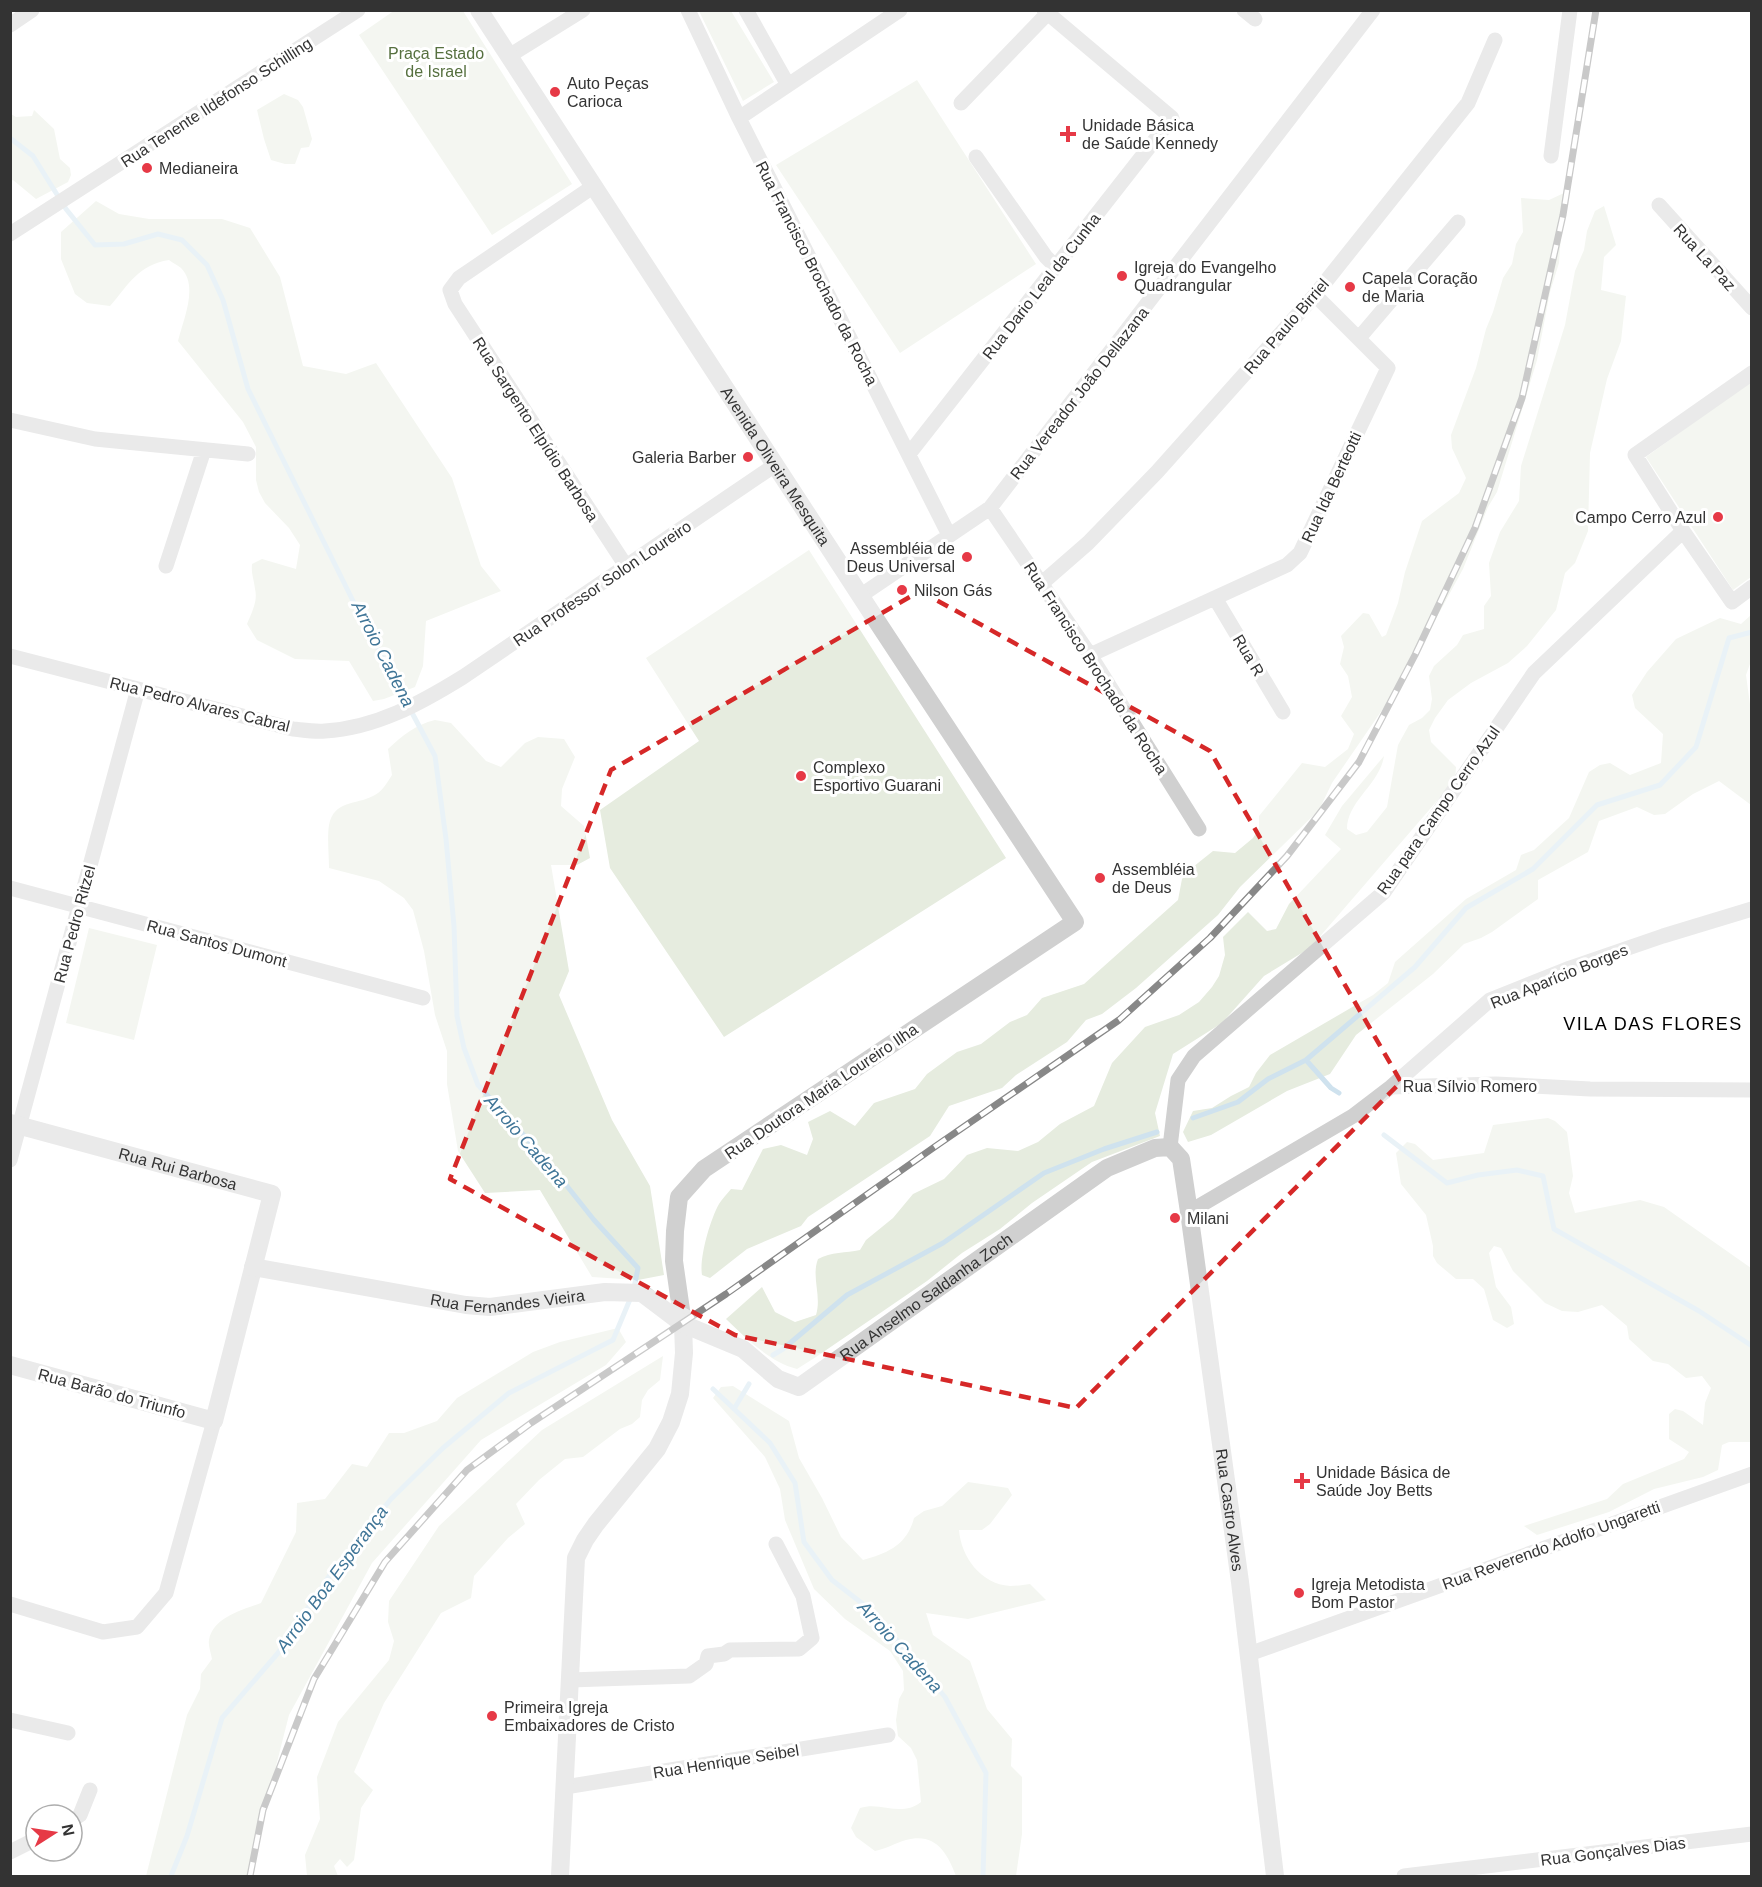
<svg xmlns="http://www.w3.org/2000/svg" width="1762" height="1887" viewBox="0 0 1762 1887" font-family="Helvetica,sans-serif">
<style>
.green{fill:#e6ecdf}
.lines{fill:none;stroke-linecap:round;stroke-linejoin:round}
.stream{stroke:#cfe2ee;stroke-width:5}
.minor{stroke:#d0d0d0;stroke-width:15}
.tertiary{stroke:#d0d0d0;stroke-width:18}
.rail-casing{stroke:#888;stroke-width:7}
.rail{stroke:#fff;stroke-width:4.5;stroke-dasharray:14;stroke-linecap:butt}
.marked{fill:none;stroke:#d62828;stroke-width:4.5;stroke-dasharray:12 8;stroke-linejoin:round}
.poi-dot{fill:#e63946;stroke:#fff;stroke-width:2}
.labels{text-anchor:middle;stroke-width:6;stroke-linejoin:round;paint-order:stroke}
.park-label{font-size:16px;fill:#56703f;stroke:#fff}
.poi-label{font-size:16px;fill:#333;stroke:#fff;text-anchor:start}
.street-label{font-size:16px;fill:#333;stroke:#fff}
.water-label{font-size:18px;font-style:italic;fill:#3f7597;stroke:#fff}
.neighbourhood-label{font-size:18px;letter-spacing:1.5px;fill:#000;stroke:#fff}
</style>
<rect width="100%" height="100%" fill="#fff"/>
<path class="green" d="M395,10L463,11L572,184L492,235L359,35Z
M699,11H731L774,82L743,101Z
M917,80L1036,264L900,353L776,165Z
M284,94L298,100L303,107L312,139L309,147L301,148L295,164H285L271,160L264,139L257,110Z
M34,110L54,129L60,159L70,168L71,175L68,182L36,199L13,180L10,181L11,114L16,117L32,116Z
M1564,193L1559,263L1550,292L1537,360L1497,492L1488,507L1463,569L1402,681L1332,783L1319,810L1240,887L1218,915L1136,988L1102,1014L1086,1020L1067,1042L1016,1075L1002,1088L949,1106L930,1136L808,1217L801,1226L747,1249L710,1278L702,1275C699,1258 710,1220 719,1204C722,1199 727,1194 731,1189L742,1190L763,1149L781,1145L807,1155L813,1139L808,1122L830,1111L855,1126L874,1103L915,1089L927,1074L957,1052L981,1044L1010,1022L1027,1015L1042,998L1084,984L1178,900L1182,879L1193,867L1213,851L1235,853L1253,838L1259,828V816L1302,763L1325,767L1348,749L1354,734L1341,716L1352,697L1348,676L1340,664L1344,647L1341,636L1363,613L1369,614L1382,637L1386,635L1398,603L1405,572L1422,521L1459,493L1466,478L1452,448L1451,435L1476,368L1486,329L1493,312L1503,278L1512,264L1516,244L1523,232L1521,198L1549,200Z
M96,201L119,214L149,219H222L250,228L280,277L303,366L346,374L376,363L452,478L481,566L501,591L426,621L423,666L415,687L384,699L373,701L349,661L295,659L257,640L247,624C252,612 258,601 255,589C254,579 251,574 252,564L262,559L296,569L300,545L289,528L265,503L259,492L256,480V447L243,422L178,341C183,320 199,286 181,268C178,265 172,263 169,260C138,265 129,284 110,306L87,303L75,294L61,259V232Z
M1604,206L1616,245L1604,257L1601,290L1626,296L1621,341L1607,379L1590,453L1588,531L1575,563L1565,573L1556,610L1527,646L1508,663L1471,683L1448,700L1435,718L1429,730L1431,742L1456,767L1455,780L1310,948L1264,976L1222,1023L1173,1054L1155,1113L1160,1136L1092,1162L1032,1203L1000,1229L962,1253L927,1281L816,1357L797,1369C768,1361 747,1339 726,1319L762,1287L775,1312L795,1322L816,1315C822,1296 811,1277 818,1259C831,1252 846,1253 860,1250L866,1240L893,1218L913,1194L944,1179L967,1155L987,1148L1018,1151L1038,1142L1060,1124L1094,1106L1112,1063L1145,1027L1179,1015L1199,1002L1212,987L1219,976L1225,955L1223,937L1248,912L1267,931L1276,929L1289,904L1341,849L1325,835L1342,806L1384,756C1380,784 1347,801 1347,829L1356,835L1367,832L1387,807L1398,745L1409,725L1422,718L1430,710L1432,699L1429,676L1434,666L1457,645L1463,635L1484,629V606L1491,596L1489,563L1500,532L1519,501L1521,466L1565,325L1575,271L1584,250L1587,231L1595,211Z
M1751,381V577L1733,590L1646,457Z
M809,550L1006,858L724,1037L610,868L600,810L699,741L646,658Z
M1751,615V661L1746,675L1752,719L1751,805L1719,781L1693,794L1665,814L1654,815L1637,807L1599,821L1588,852L1538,880V899L1492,932L1481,938L1464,944L1433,974L1356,1035L1330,1074L1287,1091L1211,1135L1188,1142L1183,1132L1193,1111L1212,1108L1231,1096L1249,1087L1256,1073L1270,1055L1373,995L1388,983L1395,962L1466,899L1516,870L1521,855L1534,850L1569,818L1589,772L1600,765L1610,763L1630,775L1661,763L1663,734L1635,708L1632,695L1647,672L1676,639L1720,618L1741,624Z
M435,720L451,723L486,761L501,767L525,743L538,737L564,739L575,757L562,789L561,806L584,826L590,858L577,865H551L569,971L559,995L612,1120L650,1186L664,1275L638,1280L592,1277L540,1190L485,1193L458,1151L447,1084V1051L435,1015L424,951L413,910L404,898L379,881L329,868C329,854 327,838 329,825C334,800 356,805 373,796C382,792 387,783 392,775L388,749C403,735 415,725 435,720Z
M89,928L157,945L134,1040L66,1023Z
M1548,1118L1555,1121L1567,1132L1573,1176L1569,1193L1575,1213L1640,1200L1664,1207L1751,1268L1752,1442H1729L1722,1445L1718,1470L1703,1477L1654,1489L1609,1512L1537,1535L1524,1526L1607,1499L1623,1484L1684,1459L1689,1452L1669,1439V1414L1675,1409L1683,1411L1703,1425L1705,1403L1711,1388L1702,1376L1686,1378L1668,1364L1653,1361L1629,1339L1627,1326L1602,1305L1578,1312L1562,1311L1545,1303L1513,1271L1501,1248L1494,1246L1489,1253L1496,1287L1511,1307L1514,1324L1507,1328L1493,1320L1484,1289L1473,1279H1456L1437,1263L1433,1256V1246L1426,1215L1401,1184L1396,1153L1407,1142L1415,1144L1433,1160L1484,1153L1493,1125Z
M618,1328L626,1342L606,1365L481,1440L372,1563L289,1715L248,1876H146L187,1715L200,1689L201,1674L212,1659C211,1653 208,1646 209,1640C213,1617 243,1610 261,1603L296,1532L297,1503L325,1499L352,1464L367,1467L389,1433H404L437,1421L457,1398L533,1352L560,1342Z
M663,1356L660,1380L648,1390L642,1400L640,1417L632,1424L620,1429L583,1457L565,1459L539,1480L516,1504L525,1524L508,1538L474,1576L471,1598L441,1613L384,1703L354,1772L373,1790L361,1808L354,1860L347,1867L340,1859L334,1866L338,1876H307L305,1855L320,1819L317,1777L338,1722L389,1660L394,1641L388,1622L389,1601L439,1526L542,1430Z
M733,1386L789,1421L799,1458L822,1498L841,1537L863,1560C888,1553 907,1545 914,1518L924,1511L942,1506L968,1482L1008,1488L1012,1495L990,1524L982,1530H959C961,1557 981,1584 1010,1586C1017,1586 1023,1585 1030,1584L1046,1600L968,1619L926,1613L933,1635L970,1661L987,1709L1012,1739L1011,1766L1022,1777V1834L1016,1876H956C947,1852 935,1832 906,1840C895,1843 886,1849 875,1851L856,1837L851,1828L860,1808C882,1801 900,1818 921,1802L917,1760L911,1748L898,1736L896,1720L899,1699L904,1690L903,1671L890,1651L845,1619L814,1589L785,1520L780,1489L765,1457L713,1398L721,1387Z"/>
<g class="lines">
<path class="stream" d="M10,138L33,156L66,209L95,245L124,244L158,234L182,240L207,265L223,300L248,389L360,615L435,756L446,839L454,926L457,1016L464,1048L478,1085L547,1161L594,1220L638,1268L634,1288
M1306,1060L1331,1088L1339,1093
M1193,1118L1238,1102L1268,1079L1306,1060L1415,967L1466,908L1533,869L1597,805L1660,785L1696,747L1729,638L1752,632
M1384,1135L1447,1183L1478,1175L1517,1170L1543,1176L1554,1229L1699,1311L1752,1346
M773,1355L783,1349L847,1295L943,1243L1044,1173L1104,1149L1157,1132
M713,1389L770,1443L795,1483L804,1542L832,1580L872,1611L945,1697L986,1773L983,1876
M734,1409L749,1384
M171,1876L187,1836L222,1718L278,1653L332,1572L391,1499L443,1448L509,1393L613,1340L631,1297"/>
<path class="minor" d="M688,10L739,118L949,535
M746,10L788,85
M1244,10L1255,19
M10,25L32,10
M509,56L583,10
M961,103L1047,14
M739,118L900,10
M1551,156L1570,10
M976,157L1046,257L1056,267
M594,186L459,278L450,290L455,304L626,566
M1659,205L1752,308
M10,234L358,10
M1359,338L1458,222
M1752,373L1635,455L1683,531L1732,602L1752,587
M10,420L95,439L248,454
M909,454L1172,118L1044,10
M990,508L1090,655L1199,829
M166,566L204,450
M1041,584L1088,543L1157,472L1315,295L1468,103L1495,40
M860,596L990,508L1373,10
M1215,598L1283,712
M1090,655L1287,565L1300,553L1388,368L1315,295
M10,656L293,729C303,730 315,732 325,731C376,728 421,703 463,677L775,465
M10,888L423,998
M1391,1087L1496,1084L1590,1089L1752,1090
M1170,1147L1178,1080L1194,1056L1384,892L1534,673L1683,531
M10,1160L138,689
M1189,1212L1353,1116L1391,1087L1490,1000L1570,968L1663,936L1752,909
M10,1604L103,1632L137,1627L166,1593L214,1421
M1249,1654L1752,1474
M570,1680L689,1676L706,1664L708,1656L724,1654L730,1650L799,1649L812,1638L803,1596L776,1544
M10,1720L68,1733
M565,1787L888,1735
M72,1820L80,1815L90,1790
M10,1852L36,1839
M1404,1876L1752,1834"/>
<g class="tertiary">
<path id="s1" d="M479,10L882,629L1075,922L704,1169L679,1197L675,1231L674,1261L683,1324L684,1353L680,1394L671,1422L657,1449L596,1524L585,1540L576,1558L560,1876"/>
<path id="s2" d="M10,1123L272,1194L214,1421L10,1365"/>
<path id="s3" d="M253,1267L466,1305L490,1307L605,1292L642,1293L683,1324L743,1349L778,1379L799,1387L1107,1168L1155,1148L1170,1147L1181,1159L1189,1212L1240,1582L1275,1876"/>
</g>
<g class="rail-casing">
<path id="rail" d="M250,1876L263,1810L314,1679L385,1562L467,1470L531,1423L726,1294L933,1148L1119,1020L1210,938L1287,856L1359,762L1415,655L1475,528L1522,398L1563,215L1596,10"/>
</g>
<use href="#rail" class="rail"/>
</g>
<path d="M0 0H1762V1887H0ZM920,591L1210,751L1401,1082L1076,1408L735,1335L450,1179L611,770Z" fill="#fff" fill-opacity=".55" fill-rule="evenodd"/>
<path class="marked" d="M920,591L1210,751L1401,1082L1076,1408L735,1335L450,1179L611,770Z"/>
<g class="poi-dot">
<circle cx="555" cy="92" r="6"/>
<path d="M1065 125h6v6h6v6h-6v6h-6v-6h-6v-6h6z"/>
<circle cx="147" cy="168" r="6"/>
<circle cx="1122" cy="276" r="6"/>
<circle cx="1350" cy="287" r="6"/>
<circle cx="748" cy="457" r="6"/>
<circle cx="1718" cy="517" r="6"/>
<circle cx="967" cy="557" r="6"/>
<circle cx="902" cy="590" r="6"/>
<circle cx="801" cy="776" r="6"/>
<circle cx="1100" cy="878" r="6"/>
<circle cx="1175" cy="1218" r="6"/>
<path d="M1299 1472h6v6h6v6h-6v6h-6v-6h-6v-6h6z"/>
<circle cx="1299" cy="1593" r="6"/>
<circle cx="492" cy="1716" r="6"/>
</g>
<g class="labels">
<g class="park-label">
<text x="436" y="59">Praça Estado<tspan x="436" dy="18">de Israel</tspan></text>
</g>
<g class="poi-label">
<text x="567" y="89">Auto Peças<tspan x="567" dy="18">Carioca</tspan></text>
<text x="1082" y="131">Unidade Básica<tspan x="1082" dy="18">de Saúde Kennedy</tspan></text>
<text x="159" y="174">Medianeira</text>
<text x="1134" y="273">Igreja do Evangelho<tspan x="1134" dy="18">Quadrangular</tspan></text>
<text x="1362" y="284">Capela Coração<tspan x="1362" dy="18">de Maria</tspan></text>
<text x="736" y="463" text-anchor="end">Galeria Barber</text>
<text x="1706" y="523" text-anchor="end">Campo Cerro Azul</text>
<text x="955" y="554" text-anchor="end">Assembléia de<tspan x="955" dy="18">Deus Universal</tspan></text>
<text x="914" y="596">Nilson Gás</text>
<text x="813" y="773">Complexo<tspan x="813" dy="18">Esportivo Guarani</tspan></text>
<text x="1112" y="875">Assembléia<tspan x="1112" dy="18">de Deus</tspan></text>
<text x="1187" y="1224">Milani</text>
<text x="1316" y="1478">Unidade Básica de<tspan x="1316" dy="18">Saúde Joy Betts</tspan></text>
<text x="1311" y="1590">Igreja Metodista<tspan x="1311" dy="18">Bom Pastor</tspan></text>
<text x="504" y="1713">Primeira Igreja<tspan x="504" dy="18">Embaixadores de Cristo</tspan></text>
</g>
<g class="street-label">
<text transform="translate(216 102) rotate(-33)" y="6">Rua Tenente Ildefonso Schilling</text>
<text transform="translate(1705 257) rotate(48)" y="6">Rua La Paz</text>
<text transform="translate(817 273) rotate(63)" y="6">Rua Francisco Brochado da Rocha</text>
<text transform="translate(1041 286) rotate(-52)" y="6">Rua Dario Leal da Cunha</text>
<text transform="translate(1286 326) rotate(-49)" y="6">Rua Paulo Birriel</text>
<text transform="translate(1079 393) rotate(-52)" y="6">Rua Vereador João Dellazana</text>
<text transform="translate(536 429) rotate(57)" y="6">Rua Sargento Elpídio Barbosa</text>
<text dy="6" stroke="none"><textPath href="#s1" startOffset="544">Avenida Oliveira Mesquita</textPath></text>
<text transform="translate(1331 487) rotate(-65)" y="6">Rua Ida Berteotti</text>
<text transform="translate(602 583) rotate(-34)" y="6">Rua Professor Solon Loureiro</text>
<text transform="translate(1249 655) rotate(59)" y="6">Rua R</text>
<text transform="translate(1096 668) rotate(57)" y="6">Rua Francisco Brochado da Rocha</text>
<text transform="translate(200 704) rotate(14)" y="6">Rua Pedro Alvares Cabral</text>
<text transform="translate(1438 810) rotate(-55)" y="6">Rua para Campo Cerro Azul</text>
<text transform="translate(74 924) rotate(-75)" y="6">Rua Pedro Ritzel</text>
<text transform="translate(217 943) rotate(15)" y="6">Rua Santos Dumont</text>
<text transform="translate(1559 976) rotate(-22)" y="6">Rua Aparício Borges</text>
<text x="1470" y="1092">Rua Sílvio Romero</text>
<text transform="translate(821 1091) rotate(-34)" y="6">Rua Doutora Maria Loureiro Ilha</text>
<text dy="6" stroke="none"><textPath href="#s2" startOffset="174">Rua Rui Barbosa</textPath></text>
<text dy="6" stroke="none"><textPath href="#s3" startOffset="258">Rua Fernandes Vieira</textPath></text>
<text dy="6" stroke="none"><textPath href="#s3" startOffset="734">Rua Anselmo Saldanha Zoch</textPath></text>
<text transform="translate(112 1393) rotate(15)" y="6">Rua Barão do Triunfo</text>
<text dy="6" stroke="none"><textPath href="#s3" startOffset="1394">Rua Castro Alves</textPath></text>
<text transform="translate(1551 1545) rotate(-20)" y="6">Rua Reverendo Adolfo Ungaretti</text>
<text transform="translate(726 1761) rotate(-9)" y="6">Rua Henrique Seibel</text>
<text transform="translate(1613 1851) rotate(-7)" y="6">Rua Gonçalves Dias</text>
</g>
<g class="water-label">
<text transform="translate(383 654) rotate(63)" y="6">Arroio Cadena</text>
<text transform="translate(526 1141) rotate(49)" y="6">Arroio Cadena</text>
<text transform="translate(332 1579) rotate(-54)" y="6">Arroio Boa Esperança</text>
<text transform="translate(900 1647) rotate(48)" y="6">Arroio Cadena</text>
</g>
<g class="neighbourhood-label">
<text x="1653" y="1030">VILA DAS FLORES</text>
</g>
</g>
<rect width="1762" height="1887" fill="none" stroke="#333333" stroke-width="24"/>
<g transform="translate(54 1833) rotate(78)"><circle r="28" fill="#ffffff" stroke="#adadad" stroke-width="1.5"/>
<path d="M0-4.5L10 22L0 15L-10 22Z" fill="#e63946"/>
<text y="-9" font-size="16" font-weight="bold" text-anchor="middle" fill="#333333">N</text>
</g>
</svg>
